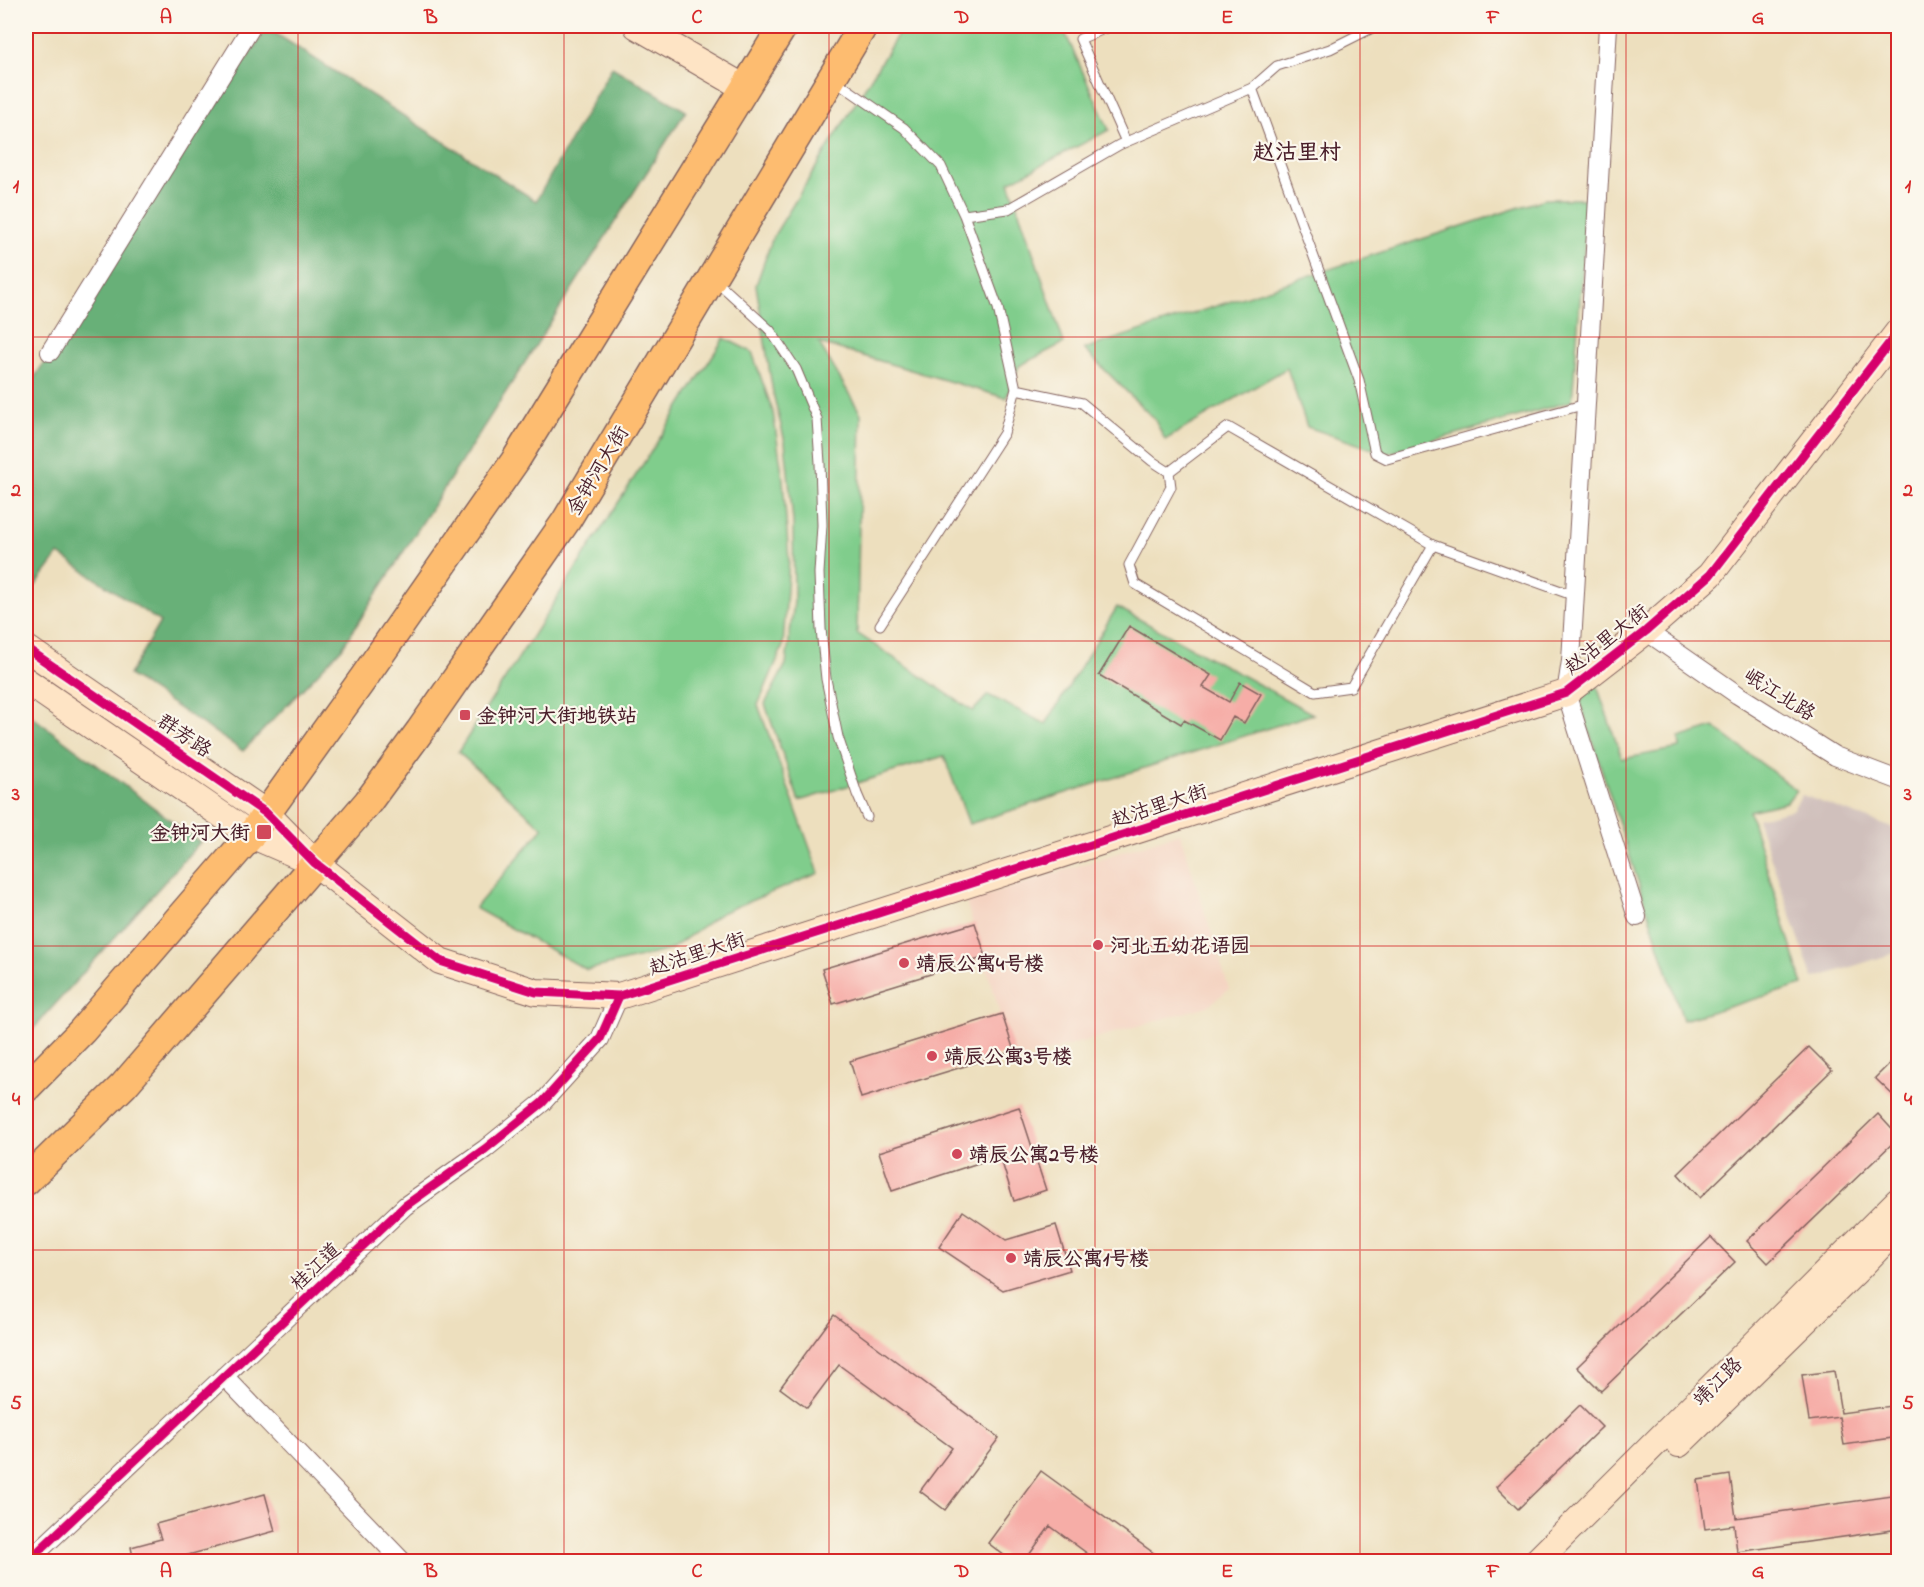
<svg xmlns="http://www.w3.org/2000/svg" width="1924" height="1587" viewBox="0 0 1924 1587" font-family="'Indie Flower','LXGW WenKai TC',sans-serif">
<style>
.built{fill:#f4d3c1}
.industrial{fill:#d0c0bc}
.green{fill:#80cd8c;stroke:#65765c;stroke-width:1.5}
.forest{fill:#68b078;stroke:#596852;stroke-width:1.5}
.building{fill:#f6ada7}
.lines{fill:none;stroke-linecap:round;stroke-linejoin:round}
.lane-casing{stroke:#83625e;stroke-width:11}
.street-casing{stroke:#83625e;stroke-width:20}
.secondary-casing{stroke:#83625e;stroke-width:28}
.primary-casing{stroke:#83625e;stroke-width:31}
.lane{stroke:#fff;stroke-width:9}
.street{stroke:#fff;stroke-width:18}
.secondary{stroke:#fee4c5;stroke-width:26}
.primary{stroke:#fdbc6f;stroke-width:28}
.cycleway-casing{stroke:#fbf7ec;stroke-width:13}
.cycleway{stroke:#d6006c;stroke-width:9}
.grid{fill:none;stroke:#d62828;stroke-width:1.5;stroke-opacity:0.55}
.poi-dot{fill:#d1495b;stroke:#fbf7ec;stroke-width:2}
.labels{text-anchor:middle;stroke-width:4.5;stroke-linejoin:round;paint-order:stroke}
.street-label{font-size:20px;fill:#4a1f2b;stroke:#fbf7ec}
.poi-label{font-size:20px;font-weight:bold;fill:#4a1f2b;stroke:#fbf7ec;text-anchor:start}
.quarter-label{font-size:22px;font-weight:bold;fill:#4a1f2b;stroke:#fbf7ec}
.neatline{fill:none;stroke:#d62828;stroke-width:2}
.grid-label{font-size:20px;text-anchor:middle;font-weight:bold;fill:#d62828}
</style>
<rect width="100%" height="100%" fill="#fbf7ec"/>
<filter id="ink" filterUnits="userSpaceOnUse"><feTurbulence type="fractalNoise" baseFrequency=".0167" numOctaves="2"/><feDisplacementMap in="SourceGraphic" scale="12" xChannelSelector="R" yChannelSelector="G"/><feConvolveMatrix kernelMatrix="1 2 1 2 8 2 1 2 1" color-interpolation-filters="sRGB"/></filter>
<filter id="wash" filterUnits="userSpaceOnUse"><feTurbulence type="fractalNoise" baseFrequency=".008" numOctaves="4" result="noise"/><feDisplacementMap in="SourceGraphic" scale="24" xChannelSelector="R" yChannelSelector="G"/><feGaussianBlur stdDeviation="1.35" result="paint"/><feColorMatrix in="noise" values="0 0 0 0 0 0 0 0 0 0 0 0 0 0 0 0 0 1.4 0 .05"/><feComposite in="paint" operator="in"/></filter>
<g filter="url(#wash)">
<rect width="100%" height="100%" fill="#eddfbe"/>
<path class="built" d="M1180,833L1229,989L1208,1006L1015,1061L966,902Z"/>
<path class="industrial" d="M1802,795L1898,830V952L1813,979L1757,818L1792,810Z"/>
<path class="green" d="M903,26H1062L1109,130L1009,182L1064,343L1019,366L1006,398L819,343L861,414L857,633L973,711L988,695L1046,724L1117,607L1313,714L969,824L944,756L799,801L765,704L786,664L794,602L793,521L785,442L773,393L756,285L773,237Z
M1545,199H1588L1572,401L1387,454L1307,427L1287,368L1165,440L1155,420L1084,349Z
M724,338L752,352L773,412L783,479L789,560L783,646L758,705L819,873L721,913L670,950L587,970L475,908L543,828L458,752Z
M1595,680L1622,759L1680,748L1679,738L1714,727L1796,790L1787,802L1749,811L1803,985L1683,1020L1580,703Z"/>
<path class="forest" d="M267,28L536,201L612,67L686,111L342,648L243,751L129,675L160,622L59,554L26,598V390Z
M26,712L200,842L26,1037Z"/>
<g id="blocks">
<path class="building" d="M1129,626L1211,675L1203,687L1229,702L1240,682L1261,694L1244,723L1233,717L1220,740L1184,720L1181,724L1099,675Z
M975,923L986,957L833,1004L822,969Z
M1002,1014L1014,1051L861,1098L850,1061Z
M1809,1047L1832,1070L1700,1198L1678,1174Z
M1899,1054V1101L1875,1078Z
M1019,1107L1046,1190L1014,1201L1000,1156L892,1191L879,1152Z
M1878,1114L1899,1137L1768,1263L1747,1241Z
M963,1211L1006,1240L1056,1225L1070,1270L1003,1290L939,1247Z
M1711,1237L1735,1262L1601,1391L1577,1367Z
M834,1315L999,1438L945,1510L920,1491L952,1448L839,1365L807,1408L780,1388Z
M1834,1371L1841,1413L1899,1405V1437L1844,1445L1839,1417L1809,1421L1802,1375Z
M1580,1405L1602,1427L1518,1509L1496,1487Z
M1041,1471L1166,1562H1099L1050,1526L1024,1562H1013L988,1543Z
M1730,1475L1736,1518L1899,1495V1529L1737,1552L1734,1525L1705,1529L1698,1480Z
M265,1494L275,1531L163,1562H134L131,1547L161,1539L156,1524Z"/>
</g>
</g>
<g filter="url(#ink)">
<use href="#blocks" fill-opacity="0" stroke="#83625e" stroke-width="1.5"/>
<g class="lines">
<g class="lane-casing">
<path id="lane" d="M1111,26L1080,39L1126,142
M1376,26L1330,49L1277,66L1252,88L1359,380L1375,453L1387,459L1586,404
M833,79L904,128L941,166L964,215L998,308L1016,389L1004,433L880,625
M964,215L1008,209L1119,145L1252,88
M714,279L770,330L796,369L817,419L820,463L822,525L819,573L821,629L826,679L838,737L857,794L867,817
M1016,389L1082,403L1152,461L1169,472L1228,427L1433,545L1575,596
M1169,472L1171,487L1129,565L1135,584L1315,692L1351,687L1433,545"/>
</g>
<g class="street-casing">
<path id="street" d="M1608,26L1571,661L1566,693L1637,917
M50,352L252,26
M1646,631L1738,695L1835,756L1898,780
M224,1376L403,1562
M27,1562L405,1206L485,1149L542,1103L600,1039L619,996"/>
</g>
<g class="secondary-casing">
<path id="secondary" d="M637,26L745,88
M26,648L266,813L315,863L440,961L536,992L619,996L1566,693L1646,631L1710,575L1898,332
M26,681L251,835L304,858
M1679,1444L1857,1270L1898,1227
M1536,1562L1898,1201"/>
</g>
<g class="primary-casing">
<path id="primary" d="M26,1088L82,1031L251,835L365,676L515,461L783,26
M26,1181L124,1085L368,802L420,731L566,521L863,26"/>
</g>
<use href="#lane" class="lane"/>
<use href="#street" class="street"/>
<use href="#secondary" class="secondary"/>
<use href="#primary" class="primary"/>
<g class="cycleway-casing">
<path id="cycleway" d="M26,648L266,813L315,863L440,961L536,992L619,996L1566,693L1646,631L1710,575L1898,332
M27,1562L405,1206L485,1149L542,1103L600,1039L619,996"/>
</g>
<use href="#cycleway" class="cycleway"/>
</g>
</g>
<path class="grid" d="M298,26V1562M564,26V1562M829,26V1562M1095,26V1562M1360,26V1562M1626,26V1562M26,337H1898M26,641H1898M26,946H1898M26,1250H1898"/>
<g class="poi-dot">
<rect x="459" y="709" width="12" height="12" rx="3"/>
<rect x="256" y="824" width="16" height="16" rx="3"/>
<circle cx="1098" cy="945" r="6"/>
<circle cx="904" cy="963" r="6"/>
<circle cx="932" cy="1056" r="6"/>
<circle cx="957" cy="1154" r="6"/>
<circle cx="1011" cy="1258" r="6"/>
</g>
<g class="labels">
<g class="street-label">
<text transform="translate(597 470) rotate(-59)" y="7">金钟河大街</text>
<text transform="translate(1606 639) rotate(-38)" y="7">赵沽里大街</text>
<text transform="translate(1780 694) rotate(32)" y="7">岷江北路</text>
<text transform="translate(185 735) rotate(34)" y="7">群芳路</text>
<text transform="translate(1159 805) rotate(-18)" y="7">赵沽里大街</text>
<text transform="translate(697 953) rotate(-18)" y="7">赵沽里大街</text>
<text transform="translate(315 1266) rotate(-43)" y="7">桂江道</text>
<text transform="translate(1717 1381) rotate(-45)" y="7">靖江路</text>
</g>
<g class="poi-label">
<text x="477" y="722">金钟河大街地铁站</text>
<text x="250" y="839" text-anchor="end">金钟河大街</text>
<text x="1110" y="952">河北五幼花语园</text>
<text x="916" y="970">靖辰公寓4号楼</text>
<text x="944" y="1063">靖辰公寓3号楼</text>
<text x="969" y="1161">靖辰公寓2号楼</text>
<text x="1023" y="1265">靖辰公寓1号楼</text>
</g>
<g class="quarter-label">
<text x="1297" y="159">赵沽里村</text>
</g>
</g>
<rect width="1924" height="1587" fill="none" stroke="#fbf7ec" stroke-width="66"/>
<rect x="33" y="33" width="1858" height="1521" class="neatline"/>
<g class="grid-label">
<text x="166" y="23">A</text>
<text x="431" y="23">B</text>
<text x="697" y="23">C</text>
<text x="962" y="23">D</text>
<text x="1227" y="23">E</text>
<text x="1493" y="23">F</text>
<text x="1758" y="23">G</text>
<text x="16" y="192">1</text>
<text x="1908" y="192">1</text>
<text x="16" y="496">2</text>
<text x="1908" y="496">2</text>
<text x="16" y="800">3</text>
<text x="1908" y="800">3</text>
<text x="16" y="1105">4</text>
<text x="1908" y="1105">4</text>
<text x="16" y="1409">5</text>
<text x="1908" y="1409">5</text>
<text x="166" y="1577">A</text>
<text x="431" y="1577">B</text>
<text x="697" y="1577">C</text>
<text x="962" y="1577">D</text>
<text x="1227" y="1577">E</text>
<text x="1493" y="1577">F</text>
<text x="1758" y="1577">G</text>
</g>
</svg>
